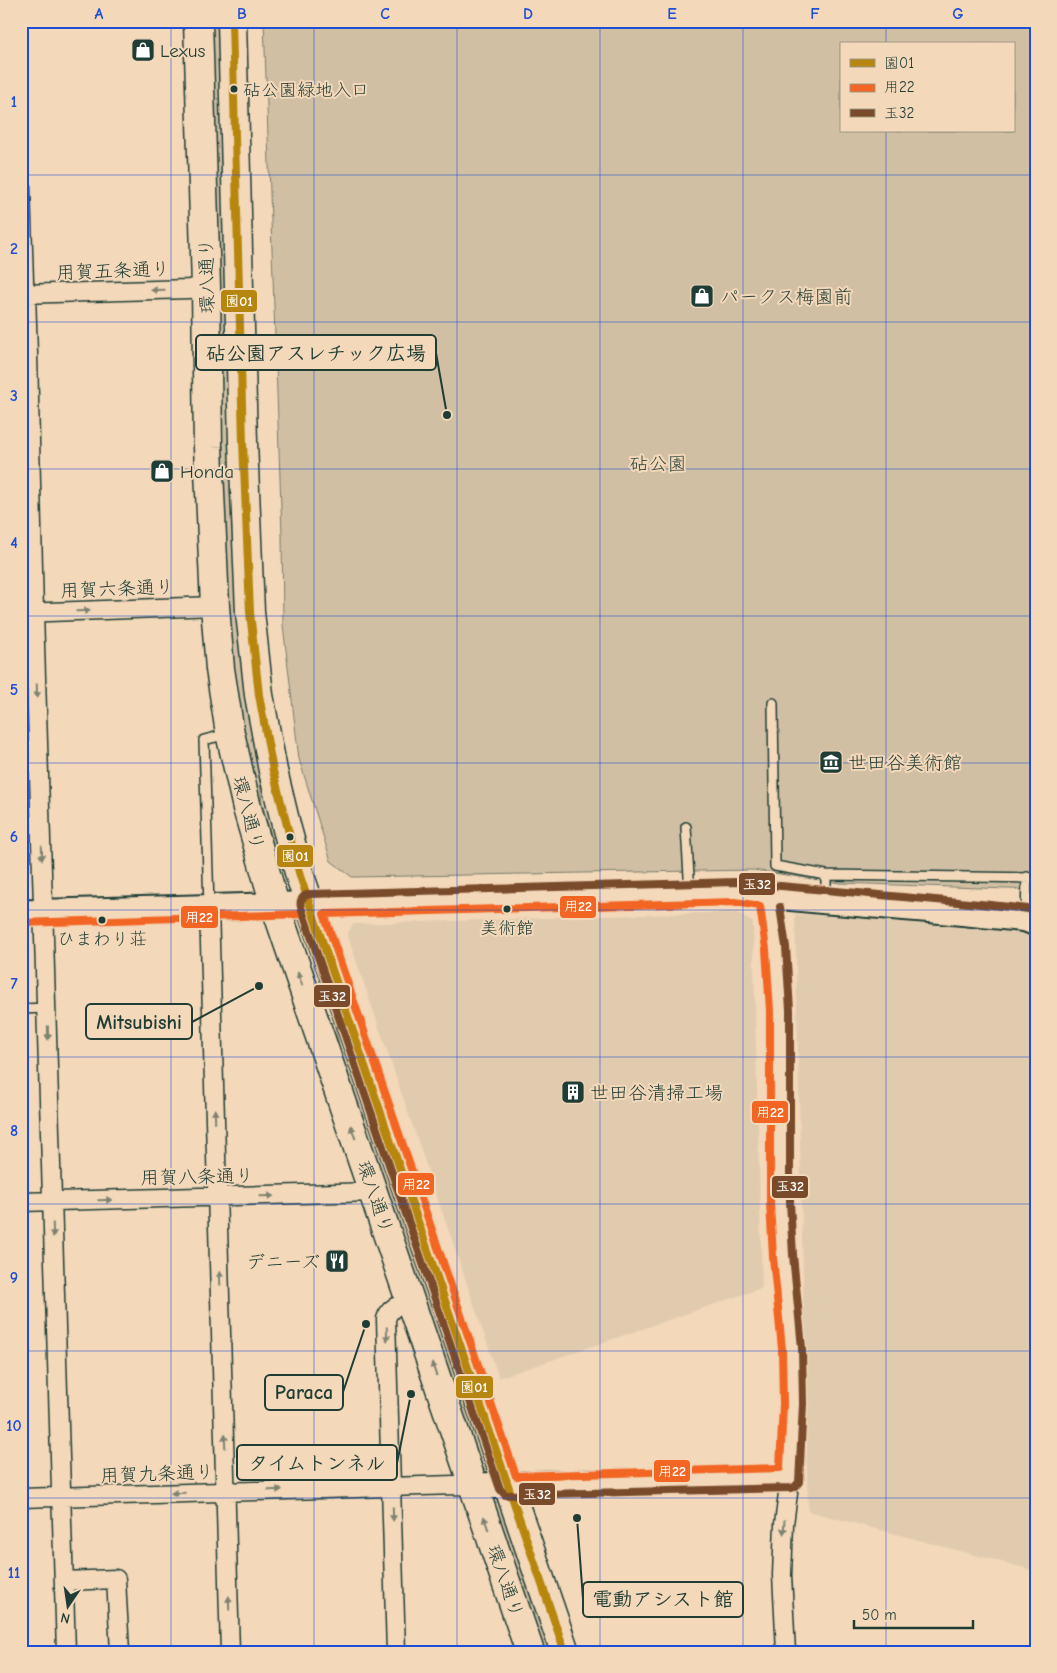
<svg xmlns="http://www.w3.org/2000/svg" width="1057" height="1673" viewBox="0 0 1057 1673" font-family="'Comic Neue','Klee One',sans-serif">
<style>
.built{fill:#e1cbaf}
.green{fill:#d1bfa4;stroke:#787e6c;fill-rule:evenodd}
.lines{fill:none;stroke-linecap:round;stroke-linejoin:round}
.lane-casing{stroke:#1f3d34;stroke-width:12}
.street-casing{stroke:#1f3d34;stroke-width:21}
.secondary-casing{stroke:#1f3d34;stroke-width:29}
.primary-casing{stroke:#1f3d34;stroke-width:31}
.lane{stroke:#f3d8ba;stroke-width:9}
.street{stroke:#f3d8ba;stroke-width:18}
.secondary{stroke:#f3d8ba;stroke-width:25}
.primary{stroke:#f3d8ba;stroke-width:28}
.bus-1-casing{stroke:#f3d8ba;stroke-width:11}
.bus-2-casing{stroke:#f3d8ba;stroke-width:11}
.bus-3-casing{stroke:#f3d8ba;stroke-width:11}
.bus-1{stroke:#b68610;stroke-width:8}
.bus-2{stroke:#f26522;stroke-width:8}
.bus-3{stroke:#7a4b2a;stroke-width:8}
.oneway{fill:#7e8370}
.grid{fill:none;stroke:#1d4ed8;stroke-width:1;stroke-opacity:0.55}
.bus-dot{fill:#1f3d34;stroke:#f3d8ba;stroke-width:2}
.labels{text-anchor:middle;stroke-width:4;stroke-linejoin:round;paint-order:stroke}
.bus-label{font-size:18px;fill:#1f3d34;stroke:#f3d8ba}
.poi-label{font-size:19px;fill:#1f3d34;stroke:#f3d8ba;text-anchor:start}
.street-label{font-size:19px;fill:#1f3d34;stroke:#f3d8ba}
.park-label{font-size:19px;fill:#314a3f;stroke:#f3d8ba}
.leader{fill:none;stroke:#1f3d34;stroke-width:2}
.callout-dot{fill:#1f3d34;stroke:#f3d8ba;stroke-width:2}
.callout{fill:#f3d8ba;stroke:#1f3d34;stroke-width:2}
.callout-label{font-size:20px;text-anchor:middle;font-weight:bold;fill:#1f3d34}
.line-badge{stroke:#f3d8ba;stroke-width:2}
.badge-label{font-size:14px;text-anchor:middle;font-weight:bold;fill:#fff}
.neatline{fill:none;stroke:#1d4ed8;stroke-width:2}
.grid-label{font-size:16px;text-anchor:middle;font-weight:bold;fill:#1d4ed8}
</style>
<rect width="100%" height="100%" fill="#f3d8ba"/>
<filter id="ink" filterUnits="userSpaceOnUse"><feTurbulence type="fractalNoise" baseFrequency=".02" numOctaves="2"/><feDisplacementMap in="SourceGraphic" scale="10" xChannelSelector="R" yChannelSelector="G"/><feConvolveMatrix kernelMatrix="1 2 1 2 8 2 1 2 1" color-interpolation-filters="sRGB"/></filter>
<g filter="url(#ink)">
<path class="built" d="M738,912L753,923L762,1288L499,1378L347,934L353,924Z
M795,914L1028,928L1036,933V1571L808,1511Z"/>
<path class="green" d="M264,21H1036V890L840,883L753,870L352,877L331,861L299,759L283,625L282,535ZM841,44H1013V131H841Z
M220,22L256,740L262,802L279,864L274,866C261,812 246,758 238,703C231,655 228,606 225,558L209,23Z
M315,953L489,1467L487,1470L482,1469L345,1073L332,1013L312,955Z
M499,1501L502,1503L553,1652H542L492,1504Z"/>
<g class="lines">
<g class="lane-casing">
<path id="lane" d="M773,703L775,866L826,875L1036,878
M686,827L690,893
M826,899V875
M209,907L204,740L228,734
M1026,917L1027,877
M21,1009L47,1008"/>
</g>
<g class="street-casing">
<path id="street" d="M21,187L24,282L26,294L28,354L34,613L66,1652
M21,294L189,289L206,287
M21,613L215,606
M209,907L230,1652
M21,1202L374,1192
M21,1498L455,1485L474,1486
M64,1581L116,1579L120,1652
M396,1652L386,1319C390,1306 400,1305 411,1301
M786,1652L782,1575L784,1524L790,1478"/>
</g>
<g class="secondary-casing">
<path id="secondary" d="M21,913L736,892C833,903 929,908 1026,919L1036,923
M474,1486L790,1478L793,1404L792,1348L783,1256L780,1202V1011L776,948L769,897"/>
</g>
<g class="primary-casing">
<path id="primary" d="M198,21L206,287L208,447L215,606L220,669L230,733L247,808L275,905L530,1652
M232,21L243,442L250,612L259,695L273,771L287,829L300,876L565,1652"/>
</g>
<use href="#lane" class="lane"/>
<use href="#street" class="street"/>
<use href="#secondary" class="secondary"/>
<use href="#primary" class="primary"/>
<g class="bus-1-casing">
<path id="bus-1" d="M232,21L243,442L250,612L259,695L273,771L300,876L565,1652"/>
</g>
<g class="bus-2-casing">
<path id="bus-2" d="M735,902L760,906L766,949L770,1011V1203L773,1257L782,1349L783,1404L780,1468L516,1476L324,914Z
M21,923L303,914"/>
</g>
<g class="bus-3-casing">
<path id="bus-3" d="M780,907L786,947L790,1010V1202L793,1255L802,1348L803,1404L799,1482L795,1487L790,1488L505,1495L500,1489L301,907C299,900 303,895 310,894L736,882L991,905L1028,909L1036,912"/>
</g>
<use href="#bus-1" class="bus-1"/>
<use href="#bus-2" class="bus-2"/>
<use href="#bus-3" class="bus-3"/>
</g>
<defs><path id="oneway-solid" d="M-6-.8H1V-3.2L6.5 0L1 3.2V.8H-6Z" transform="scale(1.25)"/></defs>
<g class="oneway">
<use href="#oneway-solid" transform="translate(158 290) rotate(178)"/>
<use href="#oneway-solid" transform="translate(83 611) rotate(-2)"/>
<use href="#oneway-solid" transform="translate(37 691) rotate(88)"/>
<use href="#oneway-solid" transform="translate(42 853) rotate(88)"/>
<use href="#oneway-solid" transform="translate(300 979) rotate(-109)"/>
<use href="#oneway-solid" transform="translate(48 1033) rotate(89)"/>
<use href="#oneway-solid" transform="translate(215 1116) rotate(-92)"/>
<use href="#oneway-solid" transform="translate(353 1132) rotate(-109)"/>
<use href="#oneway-solid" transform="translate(267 1196) rotate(-2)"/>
<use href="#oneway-solid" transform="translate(105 1200) rotate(-1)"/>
<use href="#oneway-solid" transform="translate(53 1230) rotate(88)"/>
<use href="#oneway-solid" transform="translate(220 1278) rotate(-92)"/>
<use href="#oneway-solid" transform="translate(387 1334) rotate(88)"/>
<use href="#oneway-solid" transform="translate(434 1369) rotate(-109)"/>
<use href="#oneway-solid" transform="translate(225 1441) rotate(-92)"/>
<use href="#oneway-solid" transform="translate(275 1490) rotate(-2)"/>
<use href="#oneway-solid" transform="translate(178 1493) rotate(178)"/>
<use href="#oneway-solid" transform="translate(393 1514) rotate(89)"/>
<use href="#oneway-solid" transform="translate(486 1523) rotate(-109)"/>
<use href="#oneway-solid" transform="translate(784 1527) rotate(94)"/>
<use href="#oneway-solid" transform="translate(229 1603) rotate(-91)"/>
</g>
</g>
<path class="grid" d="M171,21V1652M314,21V1652M457,21V1652M600,21V1652M743,21V1652M886,21V44M886,131V1652M21,175H1036M21,322H1036M21,469H1036M21,616H1036M21,763H1036M21,910H1036M21,1057H1036M21,1204H1036M21,1351H1036M21,1498H1036"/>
<defs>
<g id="shop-square" transform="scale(1.25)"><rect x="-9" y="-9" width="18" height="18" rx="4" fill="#1f3d34" stroke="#f3d8ba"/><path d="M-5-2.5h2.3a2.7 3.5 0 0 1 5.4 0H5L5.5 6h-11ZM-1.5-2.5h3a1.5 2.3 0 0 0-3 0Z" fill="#fff"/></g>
<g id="museum-square" transform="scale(1.25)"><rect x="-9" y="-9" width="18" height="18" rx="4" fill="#1f3d34" stroke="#f3d8ba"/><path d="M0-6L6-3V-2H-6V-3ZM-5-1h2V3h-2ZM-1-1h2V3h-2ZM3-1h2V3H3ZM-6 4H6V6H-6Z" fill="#fff"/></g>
<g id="building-square" transform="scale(1.25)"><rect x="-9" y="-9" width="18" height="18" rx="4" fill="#1f3d34" stroke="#f3d8ba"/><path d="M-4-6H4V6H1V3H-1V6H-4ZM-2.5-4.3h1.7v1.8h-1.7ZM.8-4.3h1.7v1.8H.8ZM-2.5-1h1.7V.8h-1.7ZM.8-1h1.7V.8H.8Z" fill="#fff"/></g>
<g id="restaurant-square" transform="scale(1.25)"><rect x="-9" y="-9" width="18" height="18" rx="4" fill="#1f3d34" stroke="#f3d8ba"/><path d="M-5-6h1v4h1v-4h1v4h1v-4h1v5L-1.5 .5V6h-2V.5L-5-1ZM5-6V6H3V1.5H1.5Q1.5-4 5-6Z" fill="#fff"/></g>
</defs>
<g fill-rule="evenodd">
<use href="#shop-square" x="143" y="50"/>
<use href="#shop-square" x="702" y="296"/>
<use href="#shop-square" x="162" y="471"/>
<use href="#museum-square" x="831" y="762"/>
<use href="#building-square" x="573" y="1092"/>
<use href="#restaurant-square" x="337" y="1261"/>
</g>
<g class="bus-dot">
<circle cx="234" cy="89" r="4.5"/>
<circle cx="290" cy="837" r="4.5"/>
<circle cx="507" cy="909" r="4.5"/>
<circle cx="102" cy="920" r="4.5"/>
</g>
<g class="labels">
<g class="bus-label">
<text x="243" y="96" text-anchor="start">砧公園緑地入口</text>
<text x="507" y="934">美術館</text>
<text x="102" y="945">ひまわり荘</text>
</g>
<g class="poi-label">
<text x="160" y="57">Lexus</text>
<text x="720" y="303">パークス梅園前</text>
<text x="180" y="478">Honda</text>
<text x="848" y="769">世田谷美術館</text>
<text x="590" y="1099">世田谷清掃工場</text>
<text x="320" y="1268" text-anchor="end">デニーズ</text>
</g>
<g class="street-label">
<text transform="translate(113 270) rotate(-2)" y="7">用賀五条通り</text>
<text transform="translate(206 276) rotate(-91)" y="7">環八通り</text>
<text transform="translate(117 588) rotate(-2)" y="7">用賀六条通り</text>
<text transform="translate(249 813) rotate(75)" y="7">環八通り</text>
<text transform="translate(197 1176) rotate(-1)" y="7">用賀八条通り</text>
<text transform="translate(376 1197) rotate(71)" y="7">環八通り</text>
<text transform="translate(157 1473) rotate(-2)" y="7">用賀九条通り</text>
<text transform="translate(506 1581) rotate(71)" y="7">環八通り</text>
</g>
<g class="park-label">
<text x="658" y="470">砧公園</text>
</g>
</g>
<path class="leader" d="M447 415L436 353M259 986L192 1022M366 1324L343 1392M411 1394L397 1463M577 1518L583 1599"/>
<g class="callout-dot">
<circle cx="447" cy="415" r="5"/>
<circle cx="259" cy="986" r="5"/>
<circle cx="366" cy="1324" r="5"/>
<circle cx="411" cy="1394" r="5"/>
<circle cx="577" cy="1518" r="5"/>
</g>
<g class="callout">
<rect x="196" y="335" width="240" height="35" rx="5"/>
<rect x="86" y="1004" width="106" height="35" rx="5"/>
<rect x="265" y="1375" width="78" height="35" rx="5"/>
<rect x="237" y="1445" width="160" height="35" rx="5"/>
<rect x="583" y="1582" width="160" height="35" rx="5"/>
</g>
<g class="callout-label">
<text x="316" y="360">砧公園アスレチック広場</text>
<text x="139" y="1029">Mitsubishi</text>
<text x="304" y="1399">Paraca</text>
<text x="317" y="1470">タイムトンネル</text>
<text x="663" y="1606">電動アシスト館</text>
</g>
<g class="line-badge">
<rect x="220" y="289" width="38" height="24" rx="5" fill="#b68610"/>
<rect x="276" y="844" width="38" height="24" rx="5" fill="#b68610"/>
<rect x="738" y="872" width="38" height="24" rx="5" fill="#7a4b2a"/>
<rect x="559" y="895" width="38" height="24" rx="5" fill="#f26522"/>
<rect x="180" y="905" width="39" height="24" rx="5" fill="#f26522"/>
<rect x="313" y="984" width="38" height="24" rx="5" fill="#7a4b2a"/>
<rect x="751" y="1100" width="38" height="24" rx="5" fill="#f26522"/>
<rect x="397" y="1172" width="38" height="24" rx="5" fill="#f26522"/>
<rect x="771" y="1175" width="38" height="24" rx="5" fill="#7a4b2a"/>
<rect x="455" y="1375" width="39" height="24" rx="5" fill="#b68610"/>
<rect x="653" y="1459" width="38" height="24" rx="5" fill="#f26522"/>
<rect x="518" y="1482" width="38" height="24" rx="5" fill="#7a4b2a"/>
</g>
<g class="badge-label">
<text x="239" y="306">園01</text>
<text x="295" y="861">園01</text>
<text x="757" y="889">玉32</text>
<text x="578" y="911">用22</text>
<text x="199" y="922">用22</text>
<text x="332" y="1001">玉32</text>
<text x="770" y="1117">用22</text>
<text x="416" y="1189">用22</text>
<text x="790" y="1191">玉32</text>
<text x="474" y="1392">園01</text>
<text x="672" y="1476">用22</text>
<text x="537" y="1499">玉32</text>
</g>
<rect width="1057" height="1673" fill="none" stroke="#f3d8ba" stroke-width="55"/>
<rect x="840" y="42" width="175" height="90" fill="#f3d8ba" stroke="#9e9a84"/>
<rect x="850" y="59" width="25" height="8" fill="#b68610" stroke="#9e9a84"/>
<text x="884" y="68" font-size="15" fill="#1f3d34">園01</text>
<rect x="850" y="84" width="25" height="8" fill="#f26522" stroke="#9e9a84"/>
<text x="884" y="92" font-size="15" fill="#1f3d34">用22</text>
<rect x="850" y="109" width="25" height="8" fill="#7a4b2a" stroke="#9e9a84"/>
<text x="884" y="118" font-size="15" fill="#1f3d34">玉32</text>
<g transform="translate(68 1606) rotate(193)" stroke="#f3d8ba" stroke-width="4" paint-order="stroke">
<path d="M0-4L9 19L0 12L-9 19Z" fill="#1f3d34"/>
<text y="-8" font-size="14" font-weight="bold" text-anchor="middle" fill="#1f3d34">N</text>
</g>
<path d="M854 1620v8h119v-8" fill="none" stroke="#1f3d34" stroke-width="2.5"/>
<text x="862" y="1620" font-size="15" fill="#1f3d34" stroke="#f3d8ba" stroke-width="4" paint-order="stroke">50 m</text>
<rect x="28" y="28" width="1002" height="1618" class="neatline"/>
<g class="grid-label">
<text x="99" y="19">A</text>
<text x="242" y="19">B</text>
<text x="385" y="19">C</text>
<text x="528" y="19">D</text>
<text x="672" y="19">E</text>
<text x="815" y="19">F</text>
<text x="958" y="19">G</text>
<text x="14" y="107">1</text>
<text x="14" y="254">2</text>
<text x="14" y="401">3</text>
<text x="14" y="548">4</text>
<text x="14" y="695">5</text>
<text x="14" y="842">6</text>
<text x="14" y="989">7</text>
<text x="14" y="1136">8</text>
<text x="14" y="1283">9</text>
<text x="14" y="1431">10</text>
<text x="14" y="1578">11</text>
</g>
</svg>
